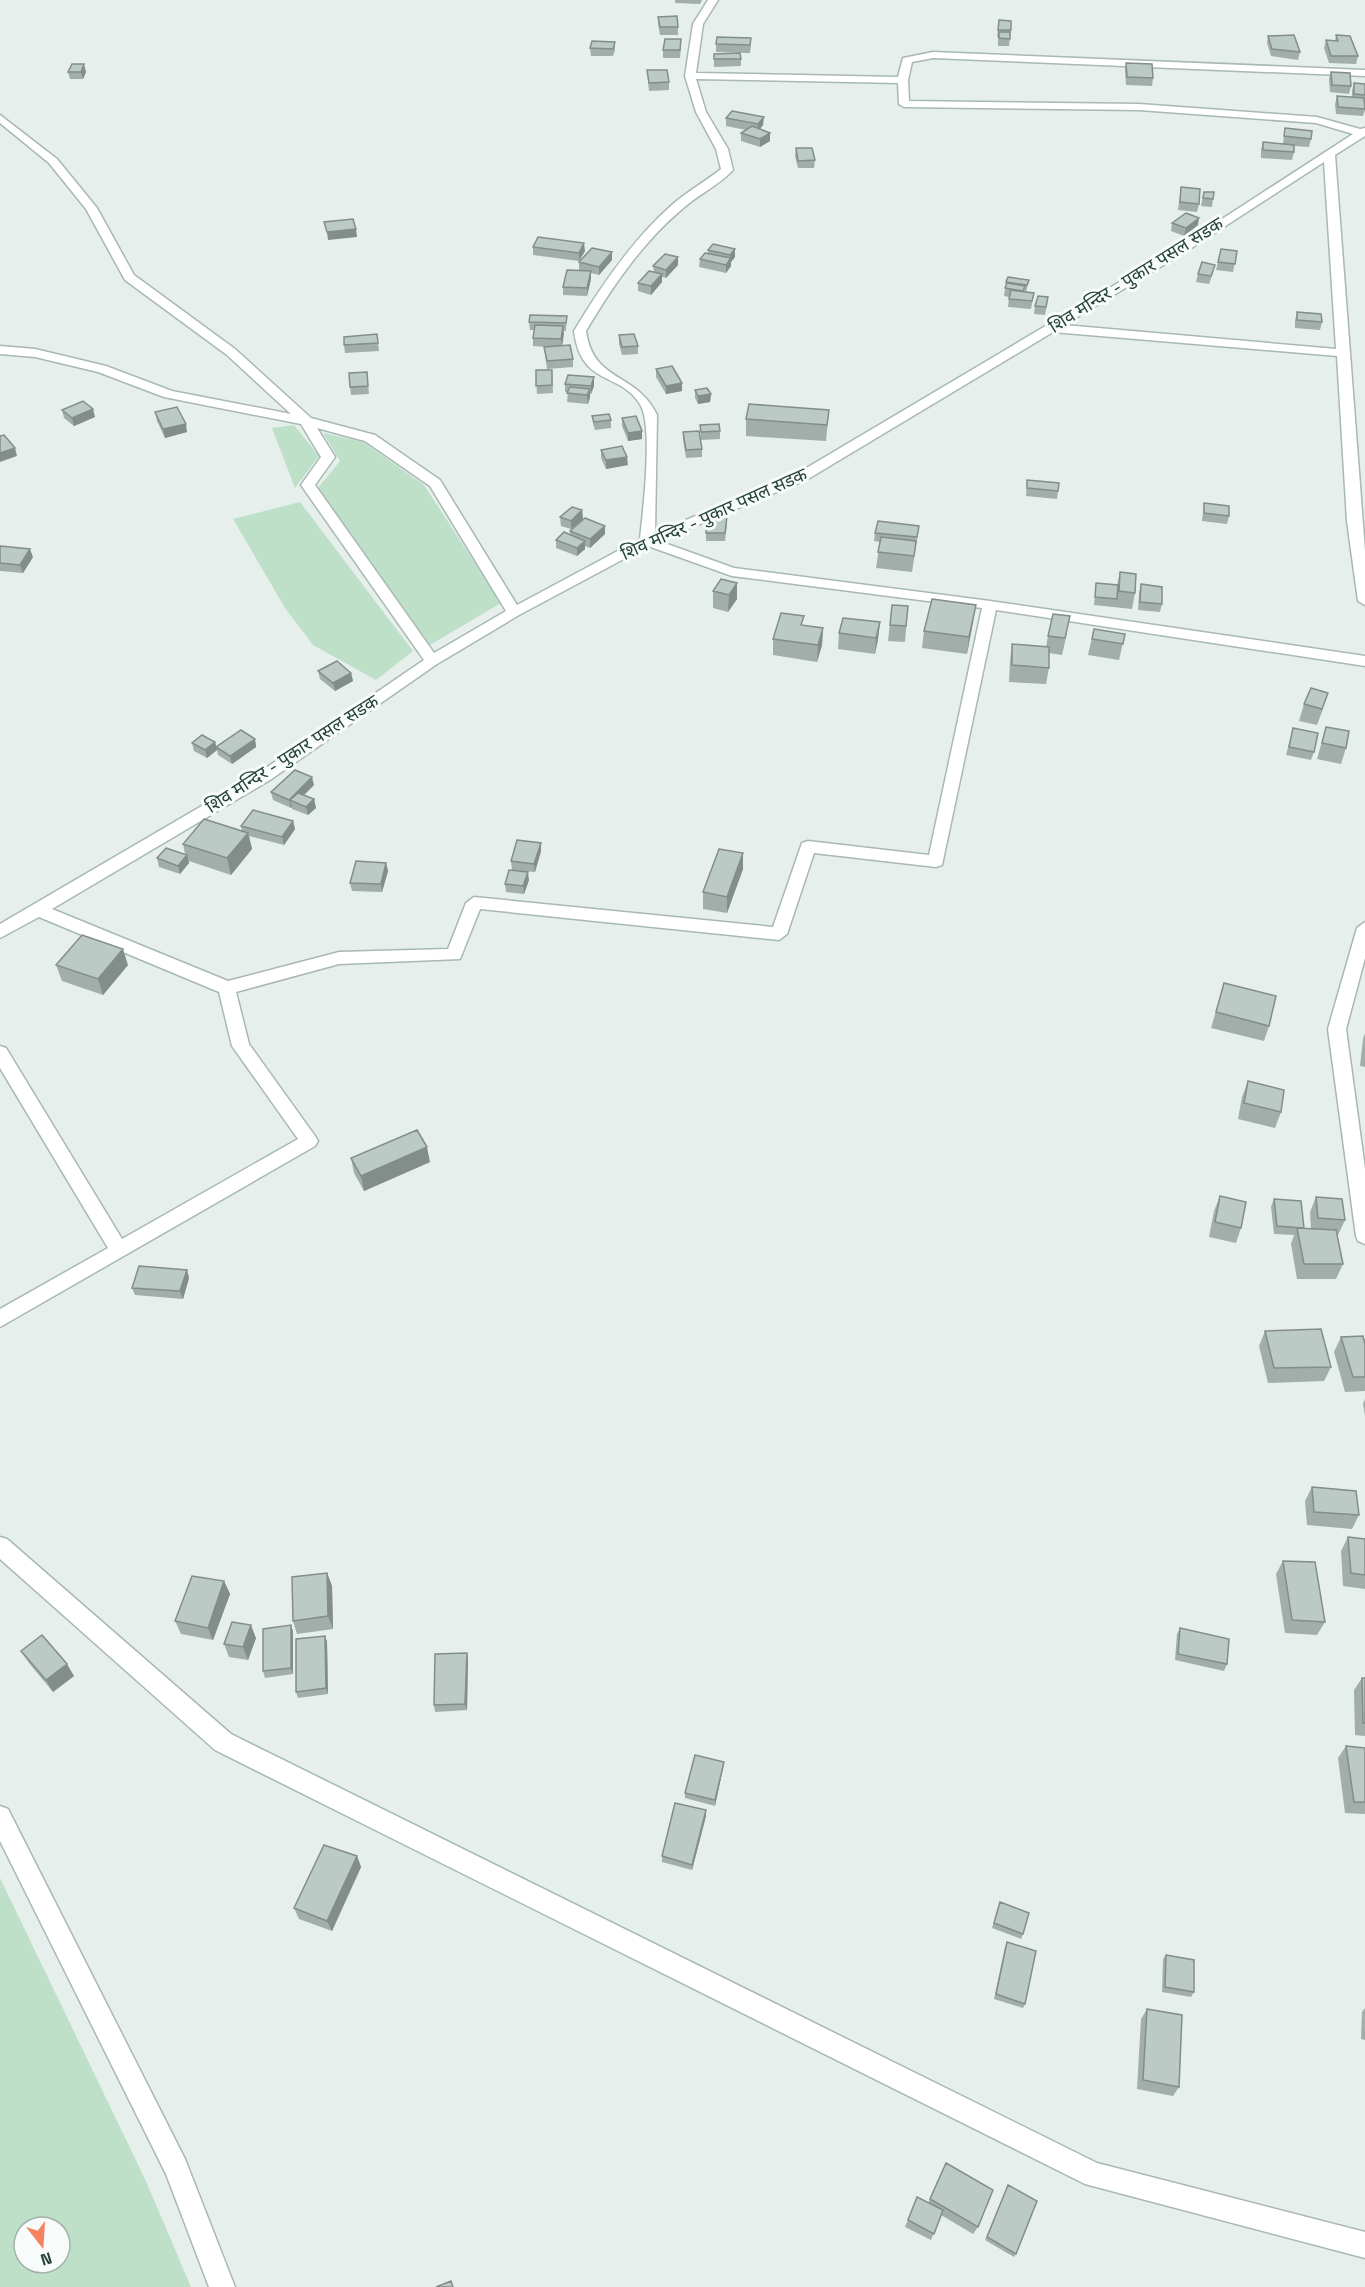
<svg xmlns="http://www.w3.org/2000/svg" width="1365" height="2287" viewBox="0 0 1365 2287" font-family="'Space Grotesk','Noto Sans Devanagari',sans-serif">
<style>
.green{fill:#bfe0c8;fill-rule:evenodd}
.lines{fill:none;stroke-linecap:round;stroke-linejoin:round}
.minor-casing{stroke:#a8b8b2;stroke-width:3}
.minor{fill:#fff;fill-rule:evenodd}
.wall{fill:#a1aea9}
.shaded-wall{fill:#838d89}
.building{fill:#bbcac4;stroke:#838d89;stroke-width:1.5}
.labels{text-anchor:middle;stroke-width:6;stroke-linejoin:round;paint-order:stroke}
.far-street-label{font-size:18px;fill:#24423a;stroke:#f7fbf9}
</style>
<rect width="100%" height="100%" fill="#e6efeb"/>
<path class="green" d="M294,425L319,456L295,488L272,428Z
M323,433L363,442L424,485L501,603L430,645L318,488L340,461Z
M300,502L413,651L376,680L313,645L285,608L233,519Z
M0,1878L145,2179L191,2287H0ZM24,2227H60V2263H24Z"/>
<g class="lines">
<g class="minor-casing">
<path id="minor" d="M708,0H718L703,24L696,73L898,77L903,58L933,52L1365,70V76L933,58L912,62L908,80L909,101L1139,104L1317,117L1360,129L1365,128V136L1335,155L1365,551V605L1358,601L1347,521L1337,356L1053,332L808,479L659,541L734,568L990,601L1365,656V666L996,610L942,865L936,867L814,853L787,934L779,940L480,909L460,959L339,964L236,992L249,1044L315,1136L318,1141L315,1146L0,1327V1309L108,1248L0,1068V1046L6,1048L122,1239L298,1139L232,1046L219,992L39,917L0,938V924L260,772L424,660L301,485L321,457L301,424L164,397L98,372L35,357L0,354V346L35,349L106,366L172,391L291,414L227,355L125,280L86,209L49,163L0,123V115L57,159L97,208L134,275L235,349L311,418L375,435L440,480L517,605L640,539C643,511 653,429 641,406C622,371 581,388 574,331C601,286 633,239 673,204C688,191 706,181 721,169L716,149L696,112L685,76L693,24ZM696,79L898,83L899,104L904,107L1139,110L1316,123L1353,134L1182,245L798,473L655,533L657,415C637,372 593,383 586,331C612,287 642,243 681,210C697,195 718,186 733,170L728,149L706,112ZM1324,162L1336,349L1064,325L1190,249ZM317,428L365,441L430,486L506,611L434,653L315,485L335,457ZM648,546L732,576L982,608L929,855L808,841L802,843L773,927L474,897L466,903L448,949L339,952L228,981L52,909L270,780L437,664L519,615Z
M1365,922V958L1346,1029L1365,1169V1244L1358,1241L1356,1236L1328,1029L1357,928Z
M0,1537L7,1539L231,1734L1097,2163L1365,2232V2258L1085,2184L215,1750L0,1559Z
M0,1806L8,1809L185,2159L235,2287H209L166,2174L0,1841Z"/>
</g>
<use href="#minor" class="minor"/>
</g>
<path class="wall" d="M675,0H702L700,4L675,3Z
M658,17L678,27V35H660L658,24Z
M999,20L1011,30L1009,46H998V37H997Z
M1336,35L1358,56L1356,64L1329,63L1324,48L1326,40L1335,41Z
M1268,36L1300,52L1298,60L1271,56L1267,43Z
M615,42V50L613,56H591L590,48Z
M716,44L751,45L750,53L716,52Z
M681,47L680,58H663V50Z
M714,54L741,59V66L714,67Z
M1126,63L1153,78L1152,86L1126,85L1125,70Z
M647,70L669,82V90L649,91Z
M68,72H86L83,79H70Z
M1331,72L1351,86L1349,94L1330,92L1329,79Z
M1354,83L1365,84V110L1363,116L1336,114L1335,104L1337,96L1352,98V91Z
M726,118L763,125L760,129L770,141L760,147L741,141V133L746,130L726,126Z
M1285,128L1311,139L1309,147L1294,146V152L1292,160L1261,158V150L1263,142L1283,144Z
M796,148L815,160L814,168H798L795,156Z
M1181,187L1199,204L1197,212L1178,210Z
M1204,192L1213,199L1212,207L1201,206Z
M1172,223L1198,225L1184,236L1171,231Z
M713,244L735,257L731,262V266L726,273L699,267L700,259L708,254V250Z
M533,247L585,251L579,261L533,255Z
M1221,249L1237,251L1233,272L1216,270Z
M612,252V260L599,275L591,273V279L587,296L563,295V287L579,270V262Z
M678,257V265L666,278L662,277V282L651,295L638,291V283L654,272L653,266Z
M1213,273L1209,284L1196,282L1198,274Z
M1029,280L1026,292L1034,293L1031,309L1008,307L1009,297L1004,296L1006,282Z
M1048,297L1045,315L1034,314L1035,306Z
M1297,312L1322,322L1320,330L1295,328V320Z
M567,316L566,331H563L562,345L573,359V367L547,369L544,347H548L533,346V338L534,330H530L529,322Z
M377,334L379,351L345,353L344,345Z
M619,335L638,346V354L622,355L619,344Z
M656,369L682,391L666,394L656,377Z
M536,370H552L553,393L537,394Z
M367,372L369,394L351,395L350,387Z
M565,384L594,386L591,394H590V397L588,404L567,402L568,392H565Z
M695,390L711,394L710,402L698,404L695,398Z
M62,410L95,417L74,426L64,418Z
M829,410L826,441L746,436V419Z
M155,412L187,432L165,438L157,421Z
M592,416L611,420V428L595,430L593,424Z
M622,418L642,431V439L628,441L622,426Z
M700,425L720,431V439L701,440Z
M683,432L702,449V457L686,458L683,440Z
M601,450L628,465L606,469L601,458Z
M1027,480L1058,491L1057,499L1026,496Z
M1204,503L1229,516L1227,524L1202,521Z
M582,510L583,519L571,529L561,526L560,517Z
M727,524L725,541H706V533Z
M570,531L605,534L590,548L585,546V549L577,556L556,548V540L570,535Z
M875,533L918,534L912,572L876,568L880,542L874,541Z
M0,546L33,557L23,573L0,571Z
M1120,572L1135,593L1132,609L1094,605L1096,583L1117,585Z
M721,579L737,599L728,612L713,608V591Z
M1141,584L1162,604L1160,612L1138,610L1139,593Z
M892,605L908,606L905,642L888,641Z
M880,622L878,639L875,654L838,649L839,633Z
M973,622L967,654L922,648L924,631Z
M803,626L823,628L822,645L817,662L773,655V639Z
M1094,629L1125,634L1119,660L1088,655Z
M1067,633L1062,655L1049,653V668L1046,684L1009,682L1010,661L1012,644L1046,647L1048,636Z
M318,671L351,673L353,681L335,691L320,679Z
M1304,704L1323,709L1317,725L1299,721Z
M1326,727L1346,748L1341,764L1317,759Z
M1293,728L1314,752L1311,760L1286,755Z
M255,739L256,747L232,764L218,755L217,750L207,758L194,751L192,743L215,742L216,746Z
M314,785L304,795L314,799L316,808L308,815L292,809V807L291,808L273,800L271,792Z
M293,821L295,829L284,845L249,836L252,849L231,875L189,861V863L180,874L159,867L157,858L185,854L183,844L242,831L241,826Z
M541,851L535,872L512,870L511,861Z
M386,863L388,871L382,892L352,891L350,883Z
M743,869L727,913L703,909V892Z
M529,880L524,894L506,892L505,884Z
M56,965H128L103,995L62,981Z
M1224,983L1269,1026L1264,1041L1211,1028Z
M1365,1033V1067L1360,1066L1363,1039Z
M1248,1081L1281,1112L1275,1128L1238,1119L1242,1097Z
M351,1158L430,1162L364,1191L354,1173Z
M1220,1196L1241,1228L1236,1243L1209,1237L1214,1211Z
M1316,1197L1345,1220L1338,1235H1337L1343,1264L1336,1279H1297L1291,1244L1294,1235L1274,1234L1271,1207L1274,1199L1304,1229H1311L1310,1212Z
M187,1270L189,1278L183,1299L135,1295L132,1288Z
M1265,1331L1331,1367L1324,1381L1268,1383L1259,1346Z
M1341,1337L1365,1344V1391L1345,1392L1334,1352Z
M1365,1399V1416L1363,1404Z
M1312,1487L1359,1515L1352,1529L1307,1525L1305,1501Z
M1348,1537L1365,1539V1589L1343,1586L1341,1551Z
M1283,1561L1325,1622L1317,1635L1285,1633L1276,1574Z
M327,1573L332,1586L333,1629L297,1634L293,1621Z
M224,1581L230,1594L213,1640L181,1634L175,1621Z
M291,1625L293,1632V1674L265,1678L263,1671Z
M1180,1628L1227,1664L1224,1671L1175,1660L1177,1634Z
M325,1636L327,1642L328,1694L298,1698L296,1692Z
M256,1638L248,1660L229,1657L224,1644Z
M21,1651L74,1676L53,1692L29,1663Z
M468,1659L467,1710L435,1712L434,1705Z
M1362,1678H1365V1736L1355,1735L1354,1690Z
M1346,1746L1365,1748V1814L1345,1813L1338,1758Z
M724,1762L723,1768L715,1806L685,1798V1793Z
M706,1810V1816L692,1870L662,1862V1856Z
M357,1856L361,1867L332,1931L299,1919L294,1908Z
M998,1907L1023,1934L1021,1939L992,1928Z
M1007,1942L1025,2004L1023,2008L994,1999L1005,1947Z
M1166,1955L1194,1992L1191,1997L1162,1992L1163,1959Z
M1365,2008V2040L1361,2039L1362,2012Z
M1147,2009L1179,2087L1173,2096L1137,2089L1141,2019Z
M946,2163L978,2227L973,2234L941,2215L931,2240L905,2227L917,2197L928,2203Z
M1008,2185L1016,2254L1014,2257L985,2240Z"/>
<path class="shaded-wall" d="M84,64L86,72L83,79L81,72Z
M764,117L763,125L757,132L758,124Z
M770,133V141L760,147V139Z
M1199,218L1198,225L1184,236L1186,228Z
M356,229L357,237L328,240L327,232Z
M584,243L585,251L579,261V253Z
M735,249V257L731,262V266L726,273V265L730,260V255Z
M612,252V260L599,275V267Z
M678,257V265L666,278V270Z
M591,271V279L587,296V288Z
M662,274V282L651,295V286Z
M563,326L564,334L562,347L561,339Z
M594,377V386L591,394V386Z
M682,383V391L666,394V386Z
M590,389V397L588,404L587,395Z
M711,394L710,402L698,404V396Z
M93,409L95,417L74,426L72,418Z
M186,424L187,432L165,438L163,429Z
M642,431V439L628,441V433Z
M15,448L17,456L0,462V453Z
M627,457L628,465L606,469V460Z
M582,510L583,519L571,529V521Z
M605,526V534L590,548V539Z
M585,541V549L577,556V548Z
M30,549L33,557L23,573L20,565Z
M737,583V599L728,612L729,595Z
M976,605L973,622L967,654L969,637Z
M880,622L878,639L875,654L876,638Z
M823,628L822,645L817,662L818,645Z
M351,673L353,681L335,691L333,683Z
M255,739L256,747L232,764L230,756Z
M215,742L217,750L207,758L205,750Z
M312,777L314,785L296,803L290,800L292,807L291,808L289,800Z
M314,799L316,808L308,815L306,807Z
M293,821L295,829L284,845L282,837Z
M248,833L252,849L231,875L227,858Z
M541,843V851L535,872L534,864Z
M743,853V869L727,913V897Z
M187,855L189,863L180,874L178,866Z
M386,863L388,871L382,892L381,884Z
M528,872L529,880L524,894L523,886Z
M123,949L128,965L103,995L98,979Z
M427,1147L430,1162L364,1191L361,1176Z
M187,1270L189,1278L183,1299L180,1291Z
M327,1573L332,1586L333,1629L328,1616Z
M224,1581L230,1594L213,1640L208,1628Z
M251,1625L256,1638L248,1660L243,1647Z
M291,1625L293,1632V1674L291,1668Z
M325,1636L327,1642L328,1694L326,1688Z
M467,1653L468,1659L467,1710L465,1704Z
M67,1664L74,1676L53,1692L46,1680Z
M724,1762L723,1768L715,1806V1800Z
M706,1810V1816L692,1870V1865Z
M357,1856L361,1867L332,1931L327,1921Z"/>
<path class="building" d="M677,16L678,27H660L658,17Z
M999,20L1011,21V30H998Z
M999,32H1010V39L999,38Z
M1294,35L1300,52L1272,49L1268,36Z
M1336,35L1350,36L1358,56H1331L1326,40L1338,41Z
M717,37L751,38L750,45L716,44Z
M665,39H681L680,50H663Z
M592,41L615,42L613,49L590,48Z
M740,53L741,59H714V54Z
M1126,63L1152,64L1153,78L1127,77Z
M72,64H84L81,72H68Z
M647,70H667L669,82L649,83Z
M1331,72L1350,73L1351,86L1332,85Z
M1354,83L1365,84V95L1354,94Z
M1337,96L1364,98L1365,109L1338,107Z
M732,111L764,117L758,124L726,118Z
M752,126L770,133L760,139L741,133Z
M1285,128L1312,131L1311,139L1284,136Z
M1263,142L1294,145V152L1263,150Z
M796,148H812L815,160L798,161Z
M1181,187L1200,189L1199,204L1180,202Z
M1204,192H1214L1213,199L1203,198Z
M1186,213L1199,218L1186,228L1172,223Z
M353,219L356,229L327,232L324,222Z
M538,237L584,243L579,253L533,247Z
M713,244L735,249L730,255L708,250Z
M592,248L612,252L599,267L579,262Z
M1221,249L1237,251L1235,264L1218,262Z
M705,253L731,258L726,265L700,259Z
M665,254L678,257L666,270L653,266Z
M1202,262L1215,265L1211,276L1198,274Z
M567,270L591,271L587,288L563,287Z
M649,271L662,274L651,286L638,283Z
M1008,277L1029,280L1027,285L1006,282Z
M1007,283L1025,286L1023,291L1005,288Z
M1011,290L1034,293L1032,301L1009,299Z
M1038,296L1048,297L1046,307L1035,306Z
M1297,312L1321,314L1322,322L1297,320Z
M530,315L567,316L566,323L529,322Z
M535,325L563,326L561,339L533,338Z
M377,334L378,343L344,345V337Z
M634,334L638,346L622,347L619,335Z
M570,345L573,359L547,361L544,347Z
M672,366L682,383L666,386L656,369Z
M536,370H552V385L536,386Z
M367,372L368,386L350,387L349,373Z
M568,375L594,377L591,386L565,384Z
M570,387L590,389L587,395L567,393Z
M707,388L711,394L698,396L695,390Z
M83,401L93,409L72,418L62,410Z
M749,404L829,410L827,425L746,419Z
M177,407L186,424L163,429L155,412Z
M609,414L611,420L594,422L592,416Z
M636,416L642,431L628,433L622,418Z
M719,424L720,431L701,432L700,425Z
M699,431L702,449L686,450L683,432Z
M4,435L15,448L0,453V436Z
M622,446L627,457L606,460L601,450Z
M1027,480L1059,483L1058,491L1027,488Z
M1204,503L1229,506V516L1204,513Z
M572,507L582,510L571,521L560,517Z
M707,515L727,516L725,533H706Z
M585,518L605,526L590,539L570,531Z
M878,521L919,526L917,537L875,533Z
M564,532L585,541L577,548L556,540Z
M881,537L916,541L914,556L878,552Z
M0,546L30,549L20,565L0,563Z
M1120,572L1136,574L1135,593L1119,591Z
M721,579L737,583L729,595L713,591Z
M1096,583L1118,585L1117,599L1095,597Z
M1141,584L1162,587V604L1140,602Z
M932,599L976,605L969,637L924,631Z
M892,605L908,606L906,626L890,625Z
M781,613L804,616L801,625L823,628L818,645L773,639Z
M1053,614L1070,616L1065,638L1048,636Z
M843,618L880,622L876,638L839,633Z
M1094,629L1125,634L1123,644L1092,639Z
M1012,644L1049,647V668L1012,665Z
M337,661L351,673L333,683L318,671Z
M1311,688L1328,693L1322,709L1304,704Z
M1326,727L1349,731L1346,748L1322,743Z
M1293,728L1318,733L1314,752L1289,747Z
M241,730L255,739L230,756L216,747Z
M202,735L215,742L205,750L192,743Z
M295,770L312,777L289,800L271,792Z
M298,793L314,799L306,807L290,800Z
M253,810L293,821L282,837L241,826Z
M204,819L248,833L227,858L183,844Z
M517,840L541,843L534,864L511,861Z
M166,848L187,855L178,866L157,858Z
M719,849L743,853L727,897L703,892Z
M356,861L386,863L381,884L350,883Z
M509,870L528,872L523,886L505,884Z
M82,935L123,949L98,979L56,965Z
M1224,983L1276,996L1269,1026L1216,1012Z
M1248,1081L1284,1090L1281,1112L1244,1103Z
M417,1130L427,1147L361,1176L351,1158Z
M1220,1196L1246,1202L1241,1228L1215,1222Z
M1316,1197L1342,1199L1345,1220L1318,1218Z
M1274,1199L1301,1201L1304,1228L1277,1226Z
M1297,1228L1336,1230L1343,1264H1304Z
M139,1266L187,1270L180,1291L132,1288Z
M1321,1329L1331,1367L1274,1368L1265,1331Z
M1363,1336L1365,1344V1377H1353L1341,1337Z
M1312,1487L1356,1491L1359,1515L1314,1512Z
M1348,1537L1365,1539V1575L1351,1573Z
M1283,1561L1315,1562L1325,1622L1292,1620Z
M327,1573L328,1616L293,1621L292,1577Z
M192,1576L224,1581L208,1628L175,1621Z
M232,1622L251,1625L243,1647L224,1644Z
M291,1625V1668L263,1671V1629Z
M1180,1628L1229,1639L1227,1664L1178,1654Z
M42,1635L67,1664L46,1680L21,1651Z
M325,1636L326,1688L296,1692V1639Z
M467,1653L465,1704L434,1705L435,1654Z
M1362,1678H1365V1723H1363Z
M1346,1746L1365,1748V1802H1354Z
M695,1755L724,1762L715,1800L685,1793Z
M675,1803L706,1810L692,1865L662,1856Z
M324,1845L357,1856L327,1921L294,1908Z
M1000,1902L1029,1913L1023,1934L994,1923Z
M1007,1942L1036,1951L1025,2004L996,1994Z
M1166,1955L1194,1960V1992L1165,1987Z
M1147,2009L1182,2015L1179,2087L1143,2080Z
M946,2163L993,2190L978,2227L930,2199Z
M1008,2185L1037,2201L1016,2254L987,2237Z
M917,2197L943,2210L934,2234L908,2220Z
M451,2281L453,2287H436Z"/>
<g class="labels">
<g class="far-street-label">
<text transform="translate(1136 275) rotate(-32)" y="6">शिव मन्दिर - पुकार पसल सडक</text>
<text transform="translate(714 514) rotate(-24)" y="6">शिव मन्दिर - पुकार पसल सडक</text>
<text transform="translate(292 754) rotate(-33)" y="6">शिव मन्दिर - पुकार पसल सडक</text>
</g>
</g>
<g transform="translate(42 2245) rotate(163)"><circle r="28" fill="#f7fbf9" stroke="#a3b1ad" stroke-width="1.5"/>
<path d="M0-4.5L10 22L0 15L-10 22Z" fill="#f4845f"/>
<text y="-9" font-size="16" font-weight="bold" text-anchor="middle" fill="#24423a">N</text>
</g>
</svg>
